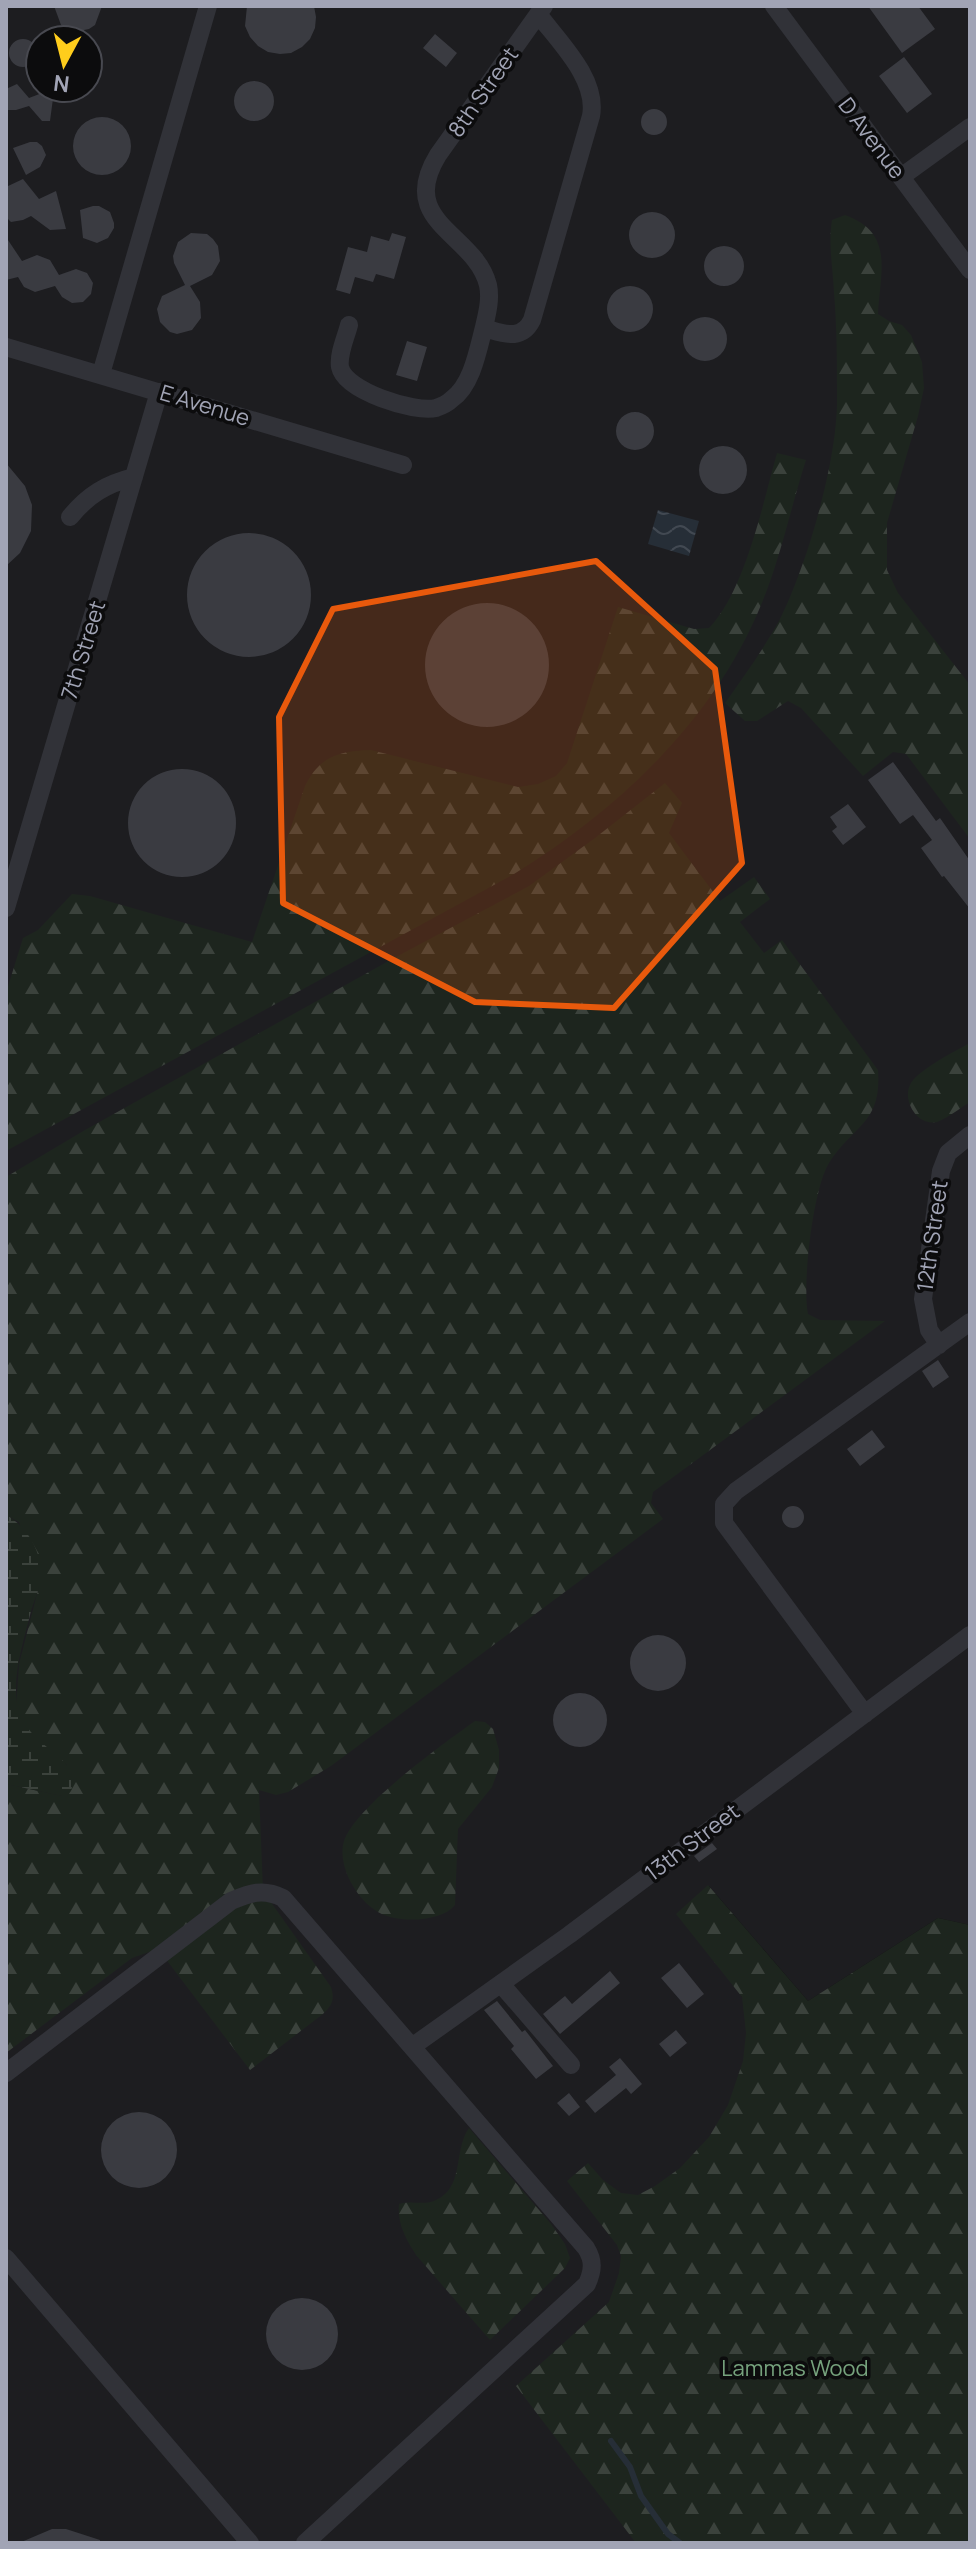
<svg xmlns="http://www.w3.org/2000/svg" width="976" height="2549" viewBox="0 0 976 2549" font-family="Manrope,sans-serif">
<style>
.built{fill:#1d1d20;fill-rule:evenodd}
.forest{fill:url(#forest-firs)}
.wetland{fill:url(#wetland-marsh)}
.water{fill:url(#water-waves)}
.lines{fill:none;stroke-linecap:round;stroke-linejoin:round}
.stream{stroke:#262e37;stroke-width:6}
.building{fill:#3a3b41}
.minor{stroke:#313238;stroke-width:18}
.marked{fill:#e8590c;fill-opacity:0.2;stroke:#e8590c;stroke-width:6;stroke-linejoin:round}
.labels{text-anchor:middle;stroke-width:7;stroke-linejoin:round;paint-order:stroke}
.street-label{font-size:22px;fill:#a1a4b5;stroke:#0c0c0d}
.park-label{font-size:22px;fill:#76a27d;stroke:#0c0c0d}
</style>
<defs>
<pattern id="forest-firs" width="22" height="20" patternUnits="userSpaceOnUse" patternTransform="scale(2)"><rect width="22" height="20" fill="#1d251e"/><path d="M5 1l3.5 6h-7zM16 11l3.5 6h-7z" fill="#3b423c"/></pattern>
<pattern id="wetland-marsh" width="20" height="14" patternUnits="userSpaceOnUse" patternTransform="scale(2)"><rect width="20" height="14" fill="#1d251e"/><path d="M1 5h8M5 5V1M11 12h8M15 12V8" fill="none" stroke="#3b423c"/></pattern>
<pattern id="water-waves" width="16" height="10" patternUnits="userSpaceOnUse" patternTransform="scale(2)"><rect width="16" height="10" fill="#262e37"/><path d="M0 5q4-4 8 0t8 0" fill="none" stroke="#424952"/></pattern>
</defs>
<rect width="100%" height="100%" fill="#111112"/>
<path class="built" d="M6,6H970V1925L938,1918L808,2001L709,1886L742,1997L813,2096L641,2543H6ZM40,40H88V88H40Z"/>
<path class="forest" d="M845,215C895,233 880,272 878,314L889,321L902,325L911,335L922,362L924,388L918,416L887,523V570L898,593L970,685V839L906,754L893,752L863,776L801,708L788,701L757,721H745L725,703C744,676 763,650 779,621C807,566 838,459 837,397C837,363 837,328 834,293C833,268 828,245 832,220Z
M777,453L806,460C791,507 780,560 761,605C714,720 618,810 514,874L6,1151V993L23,938L38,930L72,894L90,896L252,942L305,786C320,756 339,751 371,750L518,787L538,784L556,776L567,763L618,607L694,629L709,628C745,591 763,503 777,453Z
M665,783L682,803L669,833L720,901L754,877L770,899L740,922L764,953L782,940L878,1070C882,1124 854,1124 829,1163C813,1189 802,1284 808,1314L820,1320L885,1321L653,1492L651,1503L663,1519L331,1766L288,1792L276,1795L259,1790L263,1891L331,1987C335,2000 332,2005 323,2014L250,2070L165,1958L149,1952L132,1958L6,2053V1784L62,1796L67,1765L41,1744L24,1725L16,1708L19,1664L39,1586L19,1522L6,1515V1177L85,1130L394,958L529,886L595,838Z
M970,1043V1102C960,1108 948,1118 937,1122C917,1127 901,1099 911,1083C920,1069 955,1051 970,1043Z
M475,1721L485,1722L493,1729L499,1750V1768L492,1787L458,1829L455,1905C441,1923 393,1924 375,1910C355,1897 337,1864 344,1841C356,1806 444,1743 475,1721Z
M708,1885L808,2001L938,1918L970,1925V2543H636L516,2386L609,2302L619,2273L621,2256L617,2245L567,2181L588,2163L603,2180L621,2193L638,2195L655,2186L680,2168L709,2137L728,2105L743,2061L746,2033L742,1997L676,1914Z
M469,2128L551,2224L565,2244L570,2258L565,2268L490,2340L416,2255C406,2239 397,2224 399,2204C411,2200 425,2206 436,2200C465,2187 453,2150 469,2128Z"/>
<path class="wetland" d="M6,1515C25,1525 39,1547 41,1569C42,1584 35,1598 31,1611C25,1636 16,1663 16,1689C15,1744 69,1749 73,1779C73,1783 72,1787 71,1791L62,1796L6,1784Z"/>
<path class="water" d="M658,510L699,521L689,556L648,544Z"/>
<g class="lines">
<path class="stream" d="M611,2441L630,2467L641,2496L668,2534L680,2543"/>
</g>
<path class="building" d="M54,6H102L95,25L89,29L74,32L61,25Z
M247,6H314L316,17L315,28L310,39L302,47L291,53L280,54L268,52L258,46L250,37L245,26Z
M868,6H918L935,29L902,53Z
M435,34L457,53L446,67L423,48Z
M9 53a14 14 0 1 1 28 0a14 14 0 1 1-28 0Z
M904,57L932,94L907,113L879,76Z
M234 101a20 20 0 1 1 40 0a20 20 0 1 1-40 0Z
M17,84L29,98L42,93L54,91L50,121H42L29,106L16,110H6V89Z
M641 122a13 13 0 1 1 26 0a13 13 0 1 1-26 0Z
M73 146a29 29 0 1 1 58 0a29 29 0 1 1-58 0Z
M30,142H37L42,146L46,155L40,167L26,175L13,148Z
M23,179L39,199L56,191L66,229L50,230L31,216L23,220L11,222L6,217V187Z
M93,206H99L110,212L114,223V228L108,238L97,243L83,238L80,210Z
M629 235a23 23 0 1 1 46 0a23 23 0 1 1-46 0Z
M191,233L207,234L213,239L218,246L220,261L212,275L190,286L200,302L201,318L192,330L177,334L170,332L160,322L157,309L162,296L185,285L174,263L173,256L178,242Z
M392,233L406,237L394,279L376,274L373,282L355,277L350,294L336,290L348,247L367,252L371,236L389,241Z
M6,237L22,261L37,255L50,260L59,275L76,269L87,273L93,283L91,294L83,302L72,303L62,297L55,286L35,292L24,287L18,277L6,280Z
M704 266a20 20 0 1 1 40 0a20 20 0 1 1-40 0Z
M607 309a23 23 0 1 1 46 0a23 23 0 1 1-46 0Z
M683 339a22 22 0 1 1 44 0a22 22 0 1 1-44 0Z
M407,341L427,347L417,381L396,375Z
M616 431a19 19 0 1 1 38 0a19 19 0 1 1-38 0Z
M699 470a24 24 0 1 1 48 0a24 24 0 1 1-48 0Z
M6,463L25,486L32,505L31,531L20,553L6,566Z
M187 595a62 62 0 1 1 124 0a62 62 0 1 1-124 0Z
M425 665a62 62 0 1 1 124 0a62 62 0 1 1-124 0Z
M893,762L936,821L940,818L970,861V909L944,876L942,877L921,848L932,840L913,815L900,824L868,780Z
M128 823a54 54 0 1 1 108 0a54 54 0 1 1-108 0Z
M848,804L866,827L843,845L832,831L837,827L830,817Z
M938,1360L949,1377L933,1388L922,1371Z
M872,1430L885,1447L860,1466L847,1449Z
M782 1517a11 11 0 1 1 22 0a11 11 0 1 1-22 0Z
M630 1663a28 28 0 1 1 56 0a28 28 0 1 1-56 0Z
M553 1720a27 27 0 1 1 54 0a27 27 0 1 1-54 0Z
M712,1843L717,1849L699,1862L694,1856Z
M679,1963L704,1994L687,2008L661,1978Z
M610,1971L620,1983L560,2034L543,2014L565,1996L572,2004Z
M497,2001L522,2032L525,2030L553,2066L536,2079L511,2049L514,2046L484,2010Z
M676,2030L687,2043L670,2057L659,2044Z
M620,2058L642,2084L631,2094L626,2088L595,2113L585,2101L616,2075L609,2067Z
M569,2093L580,2107L569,2116L557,2103Z
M101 2150a38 38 0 1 1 76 0a38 38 0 1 1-76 0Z
M266 2334a36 36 0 1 1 72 0a36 36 0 1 1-72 0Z
M52,2529H66L100,2540V2543H19Z"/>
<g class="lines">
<path class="minor" d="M774,6L970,270
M901,177L970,127
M349,325C346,337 338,354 340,367C345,391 414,413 436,408C442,406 448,403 452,399C472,385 478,350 484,327C487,314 491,299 488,285C475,233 396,223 438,155L544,6
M484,328C503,333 521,342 532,320L591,116C598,79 559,42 538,14
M6,347L403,465
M101,374L208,6
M70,517C88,495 106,484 134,477
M6,908L159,392
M939,1345L929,1330L923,1299L941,1171L948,1153L970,1135
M865,1714L724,1523V1504L736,1491L970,1322
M501,1984L571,2065
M413,2046L569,1935L970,1635
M6,2073L231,1901C250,1893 263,1888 283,1898L586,2248C594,2261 593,2270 587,2284L305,2543
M6,2258L250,2543"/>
</g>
<path class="marked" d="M596,561L715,669L742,863L614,1008L475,1002L283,903L279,717L333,609Z"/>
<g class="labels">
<g class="street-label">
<text transform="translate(483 92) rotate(-55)" y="8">8th Street</text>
<text transform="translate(872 138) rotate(53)" y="8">D Avenue</text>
<text transform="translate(205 405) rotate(17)" y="8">E Avenue</text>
<text transform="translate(83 650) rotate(-73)" y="8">7th Street</text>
<text transform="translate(932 1236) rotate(-82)" y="8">12th Street</text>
<text transform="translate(692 1842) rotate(-37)" y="8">13th Street</text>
</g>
<g class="park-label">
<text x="795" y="2376">Lammas Wood</text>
</g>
</g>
<rect width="976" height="2549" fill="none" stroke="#a1a4b5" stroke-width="16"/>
<g transform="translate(64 64) rotate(187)"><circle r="38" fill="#0c0c0d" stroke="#484950" stroke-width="2"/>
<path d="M0-6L14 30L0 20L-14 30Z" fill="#ffcd1c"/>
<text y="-12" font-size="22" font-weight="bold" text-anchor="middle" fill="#a1a4b5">N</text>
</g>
</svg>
